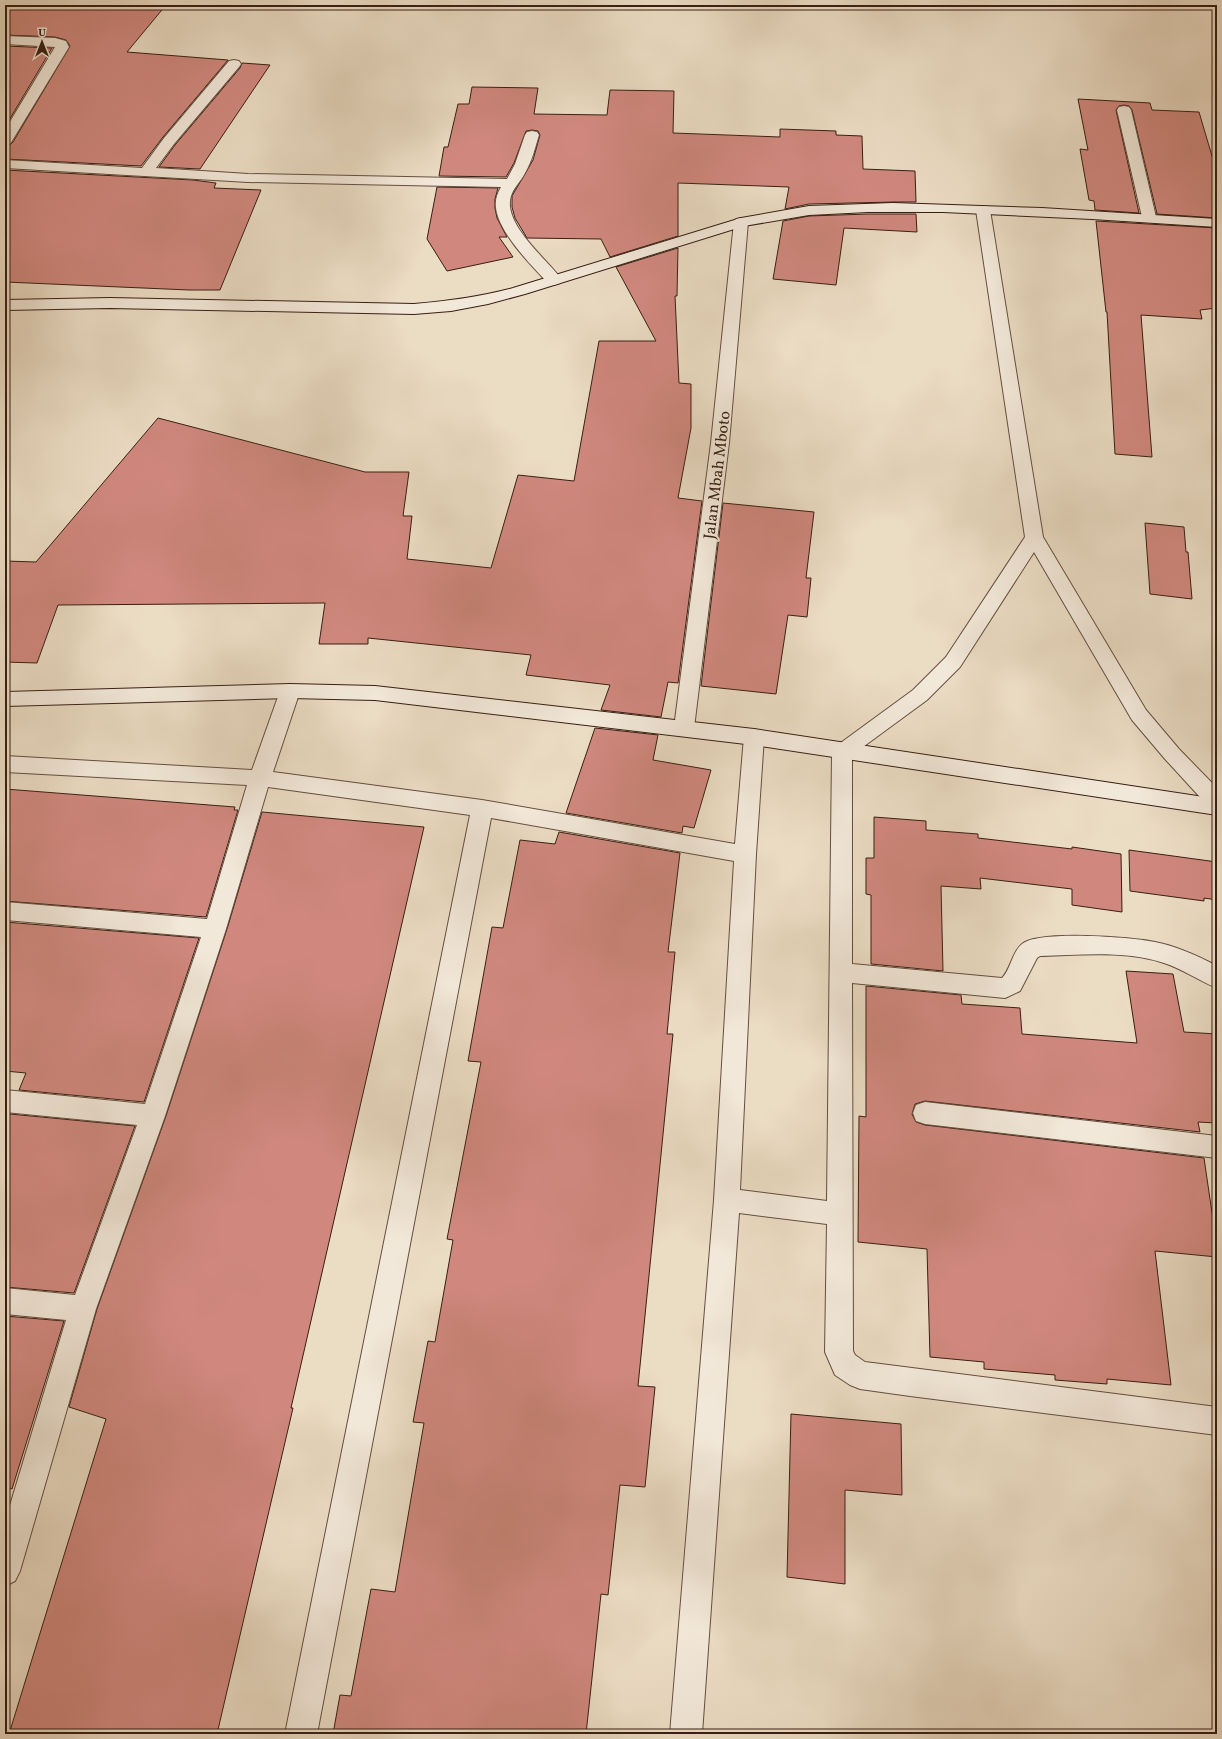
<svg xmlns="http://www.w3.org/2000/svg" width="1222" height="1739" viewBox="0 0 1222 1739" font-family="Vollkorn,serif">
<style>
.building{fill:#d0887e;stroke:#381f13}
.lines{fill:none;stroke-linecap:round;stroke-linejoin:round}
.street-casing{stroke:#654e3f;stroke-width:2}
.secondary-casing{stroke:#381f13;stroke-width:2}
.street{fill:#f2e8d9;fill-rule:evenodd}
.secondary{fill:#f2e8d9;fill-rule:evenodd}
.labels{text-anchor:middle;stroke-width:3.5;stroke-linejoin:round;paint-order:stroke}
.street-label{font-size:16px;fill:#381f13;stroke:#f2e8d9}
</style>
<rect width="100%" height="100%" fill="#ebdcc4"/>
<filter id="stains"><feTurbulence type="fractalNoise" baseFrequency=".005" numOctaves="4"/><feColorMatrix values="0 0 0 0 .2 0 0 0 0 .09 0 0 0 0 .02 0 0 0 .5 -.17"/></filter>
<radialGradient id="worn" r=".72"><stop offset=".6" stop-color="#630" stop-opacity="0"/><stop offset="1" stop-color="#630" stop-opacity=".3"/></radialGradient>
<path class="building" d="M5,5H166L127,52L228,60L163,137L141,166L5,159V146L10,145L13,142L70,46L66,40L55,37L5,35Z
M5,46L52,48L5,127Z
M242,63L270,65L200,169L159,167L175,145L240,68Z
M472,87L538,88L534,114L607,115L610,90L674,91L673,133L780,137V129L836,131V135L862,136L863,169L915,171L916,202H893L809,204L785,209L789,187L678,183V236L610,257L601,239L527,238L515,218L512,207V196L533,160L540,135L538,131L532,130L526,131L514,163L506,177L439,176L444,147H448L458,104H469Z
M1078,99L1150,103L1152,110L1199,112L1217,173V218L1157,214L1132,110L1129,106L1124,105L1119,106L1116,110L1139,213L1095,210L1094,201L1089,200L1080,149L1088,150Z
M5,170L193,180L216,183L214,188L261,190L220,290H189L5,282Z
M437,187L498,188L495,199V208L497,218L507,237H499L513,257L447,271L427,239Z
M868,214H916L917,232L844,228L836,285L773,279L783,221L809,216Z
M1096,221L1217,228V308L1200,310L1202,319L1141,315L1152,457L1115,454L1107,312H1106Z
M678,248L677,296H675L679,383L691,384V428L678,498L702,501L678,683L668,682L661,717L601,710L610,685L526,675L531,655L368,638V644H319L325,603L58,605L37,663L5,662V561L36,562L158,418L365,472H409L403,516H412L407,559L491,568L518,475L574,481L599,341H656L616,267Z
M723,503L814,512L806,578H811L807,617L788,615L776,694L701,686Z
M1145,523L1184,527L1186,552H1188L1192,599L1150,594Z
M595,728L658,735L653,760L711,770L694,828L683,826L682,833L566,813Z
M5,789L235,807L234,810H238L206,917L5,901Z
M262,812L424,827L291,1408H293L217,1734H9L106,1419L69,1407L97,1309L166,1116L227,929Z
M874,817L926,821V830L978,834V838L1072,849V847L1121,854L1122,912L1072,905V889L980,878L981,889L941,886L943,971L871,964V895L866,894V858H874Z
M559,832L680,853L668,952H675L667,1034H673L638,1386L655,1387L645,1487L620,1485L608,1595L601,1594L586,1734H333L340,1695L351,1696L371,1589L395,1592L424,1423L413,1422L428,1341L435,1342L453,1240L447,1239L481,1062L468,1061L492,927L503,928L520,840L555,844Z
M1129,850L1217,862V900L1204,898V901L1130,891Z
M5,922L199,938L144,1102L19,1090L26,1073L5,1071Z
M1126,971L1173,974L1184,1032L1217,1034V1123L1198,1122L1200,1132L925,1101L915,1104L912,1114L916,1122L925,1125L1204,1158L1217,1247V1257L1155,1251L1171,1385L1107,1379V1384L1055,1380V1375L984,1369V1362L930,1357L927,1249L858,1242L859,1116L866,1117V986L961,995L962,1004L1020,1008L1022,1034L1137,1043Z
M10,1114L135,1126L74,1293L5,1287V1126Z
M5,1316L64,1321L12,1489L5,1487Z
M791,1414L901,1424L902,1495L845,1490V1584L787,1577Z"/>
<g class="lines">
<g class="street-casing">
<path id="street" d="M5,36L55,38L66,41L69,47L12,141L10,144L5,145V130L55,47L5,44Z
M234,60L239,61L241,64L239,67L174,144L156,168L248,174L507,179L515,164L525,135L527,132L532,131L537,132L539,135C535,148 532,161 525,173C521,181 514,187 511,196C502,224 548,260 562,280L560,283L554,285L548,283C531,265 499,233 496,208C495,200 497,194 501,187L248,182L5,168V160L142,168L164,138L229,61Z
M1124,106L1129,107L1131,110L1156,217L1154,220L1149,221L1144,220L1142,217L1117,110L1119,107Z
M983,206L988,207L990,210L1043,537L1146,710L1179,749L1217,788V809L1209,807L1165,759L1132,720L1034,552L960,667L927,700L852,755V964L1002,978C1011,969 1012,952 1022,944C1038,930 1132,937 1155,942C1176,946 1198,956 1217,966V988C1199,981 1183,969 1164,963C1126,950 1080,955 1040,956L1037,958L1020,991L1005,998L852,983L853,1351L855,1355L865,1362L1217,1407V1435L910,1396L860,1389L850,1385L835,1375L825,1352L827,1224L739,1213L702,1734H670L714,1200L734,861L491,818L317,1734H285L470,815L268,787L226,929L165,1116L96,1309L20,1571L15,1581L5,1586V1522L66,1320L5,1314V1288L75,1295L137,1125L5,1112V1090L145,1104L201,937L5,920V902L207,919L247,785L5,772V756L252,770L280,691L283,686L290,684L297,686L300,691L273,772L482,800L735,844L744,737L747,732L754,729L761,732L764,737L756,854L740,1190L827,1201L832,752L835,747L913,690L946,657L1025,537L976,210L978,207Z
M741,218L746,219L748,222L729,443L694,728L691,733L684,735L677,733L674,728L711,443L734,222L736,219Z
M925,1102L1217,1136V1158L925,1124L916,1121L913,1113L916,1105Z"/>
</g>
<g class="secondary-casing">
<path id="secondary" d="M893,203L1042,208L1217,219V227L1092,219L943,212H868L809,215L744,226L525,294L488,304L451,311L414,314L110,308L5,310V300L110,298L414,304C448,301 480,297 513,288L741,218L809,206Z
M290,684L375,686L754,729L1217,799V815L754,745L375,700L290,698L5,706V692Z"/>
</g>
<use href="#street" class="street"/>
<use href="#secondary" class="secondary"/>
</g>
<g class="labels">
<g class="street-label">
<text transform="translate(716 475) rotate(-83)" y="6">Jalan Mbah Mboto</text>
</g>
</g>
<rect width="1222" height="1739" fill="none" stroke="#ebdcc4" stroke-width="20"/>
<rect x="6" y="6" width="1210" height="1727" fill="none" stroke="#381f13" stroke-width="2"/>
<rect x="10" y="10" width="1202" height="1719" fill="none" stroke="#381f13"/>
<g transform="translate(42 42)" stroke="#f2e8d9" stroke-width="3" paint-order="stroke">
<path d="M0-3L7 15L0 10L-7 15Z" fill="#381f13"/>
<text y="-6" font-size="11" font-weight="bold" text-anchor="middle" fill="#381f13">U</text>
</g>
<rect width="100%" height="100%" filter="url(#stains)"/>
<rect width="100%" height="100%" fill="url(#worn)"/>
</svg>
